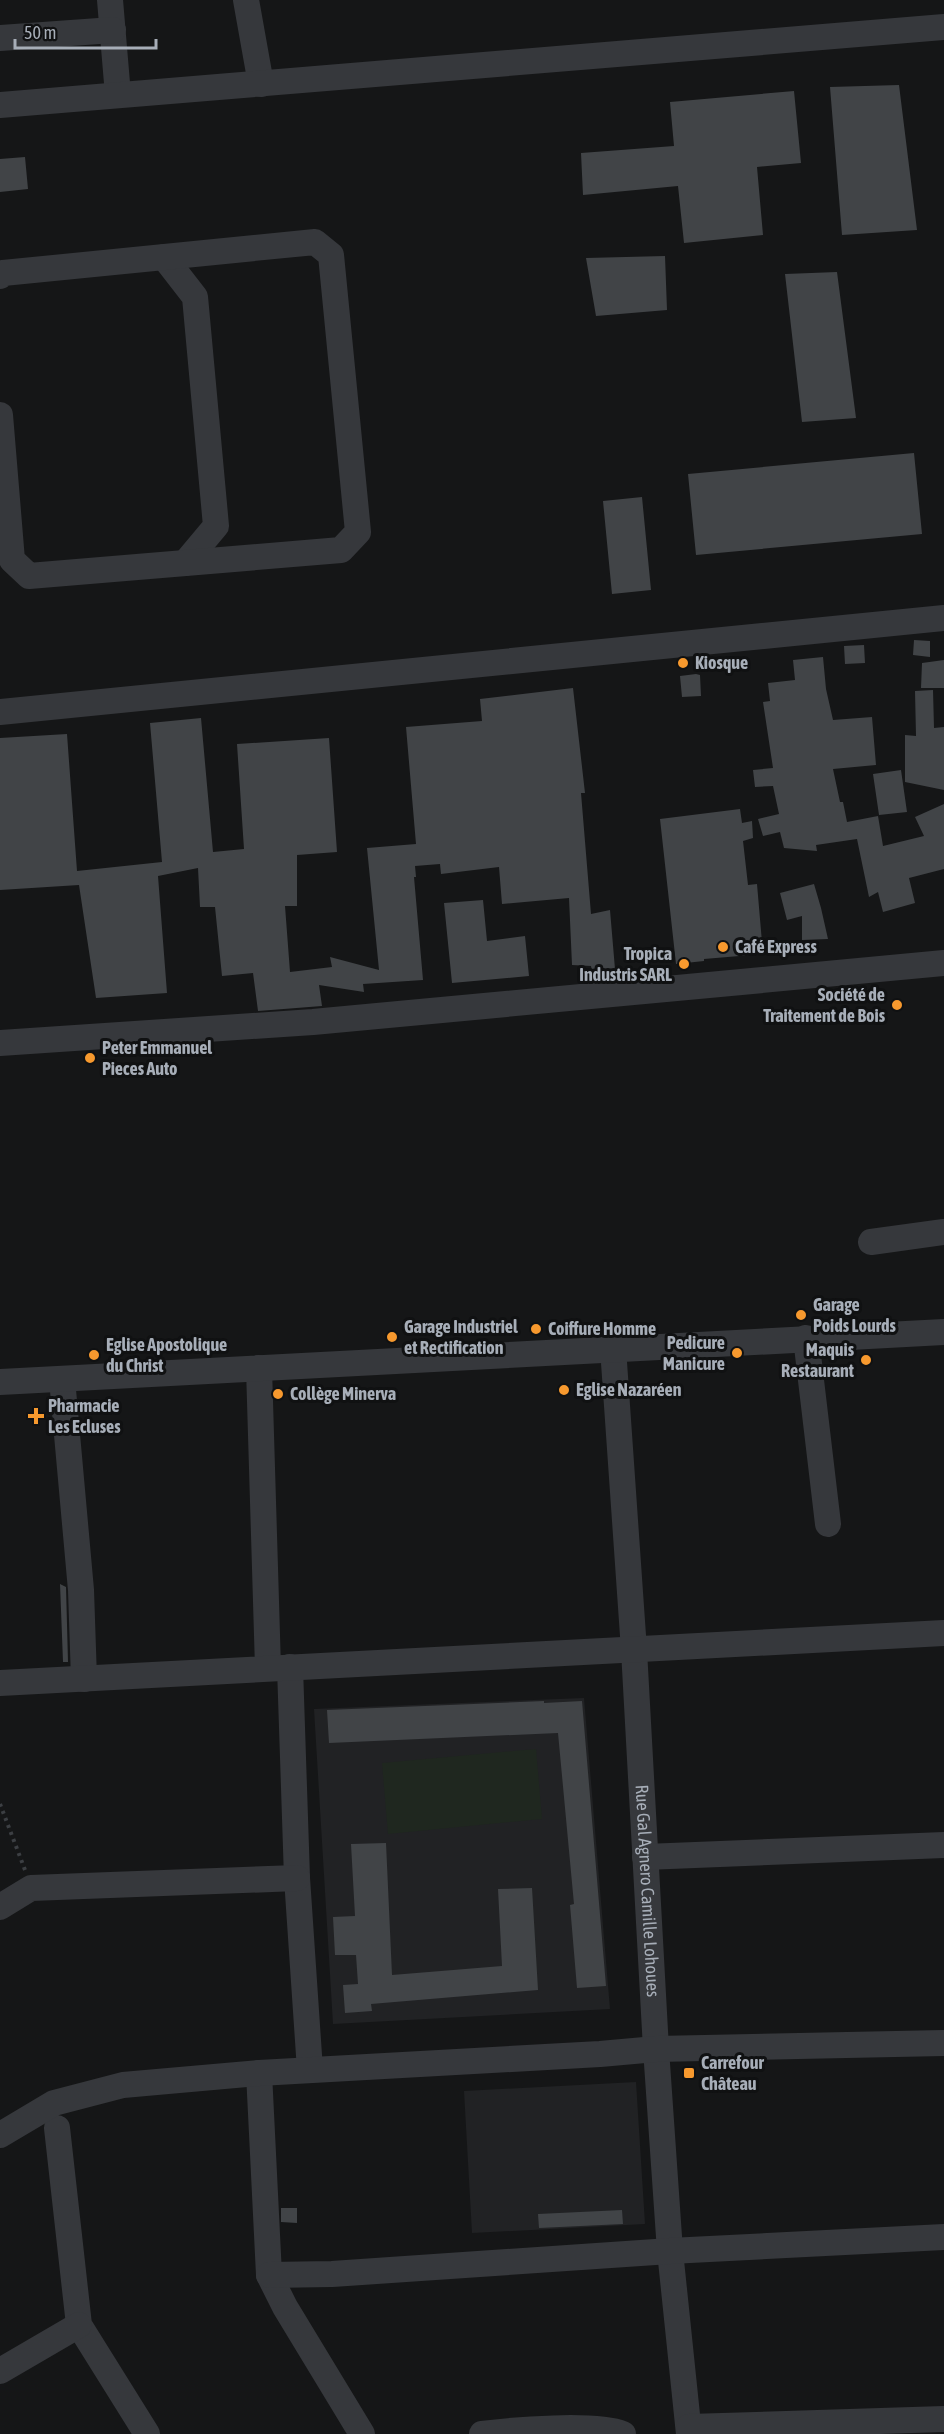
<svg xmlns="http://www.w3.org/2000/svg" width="944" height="2434" viewBox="0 0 944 2434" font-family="'Asap Condensed',sans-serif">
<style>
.built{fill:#212224}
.pitch{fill:#1f271f}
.building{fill:#414447}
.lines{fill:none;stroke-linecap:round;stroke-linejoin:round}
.path{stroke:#3c3f43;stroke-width:4;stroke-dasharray:3 4.5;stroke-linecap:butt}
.minor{stroke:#36383c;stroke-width:26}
.poi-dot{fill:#f7992e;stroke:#101112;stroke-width:2}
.labels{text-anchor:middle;stroke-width:6;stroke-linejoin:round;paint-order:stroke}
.poi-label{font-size:18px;font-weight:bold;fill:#a7aeb8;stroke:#101112;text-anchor:start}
.street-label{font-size:18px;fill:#a7aeb8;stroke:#101112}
</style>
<rect width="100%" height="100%" fill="#151617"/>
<path class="built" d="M584,1698L610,2009L333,2024L314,1709Z
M636,2082L645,2224L472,2233L464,2091Z"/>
<path class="pitch" d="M536,1749L542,1819L388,1834L382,1763Z"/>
<path class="building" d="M899,85L917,230L842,235L830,87Z
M794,91L801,163L757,167L763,235L684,243L678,186L583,195L581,153L674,146L670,102Z
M25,157L28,189L0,192V159Z
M665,256L667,310L596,316L586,258Z
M837,272L856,418L802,422L785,274Z
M914,453L922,534L696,555L688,474Z
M642,497L651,590L612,594L603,501Z
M914,640L930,641V657L913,655Z
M864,645L865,663L845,664L844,646Z
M823,657L826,689L833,720L872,717L876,765L833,769L840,802H843L847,822L878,816L883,846L924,836L915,817L944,804V869L909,878L915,903L883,912L878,892L869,897L857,839L816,845L817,851L784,848L780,832L763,836L758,819L779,814L773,786L755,787L753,770L773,768L763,702L770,701L768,683L795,680L793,660Z
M944,660V688H921L922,663Z
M696,674L700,675L701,696L682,697L680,676Z
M573,688L585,793H581L591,914L610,910L615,969L592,971L591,966L572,965L569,898L502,904L499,867L441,874L440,864L415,866L416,877H414L423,980L363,984L364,992L319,985L322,1006L258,1011L253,973L222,976L215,907H200L198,868L158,876L167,993L96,998L79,885L0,890V738L67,734L77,871L162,862L150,723L201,718L213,852L244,849L237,744L329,738L337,852L297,855V906H285L290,972L332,967L330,957L379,970L367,848L416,844L406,727L482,721L480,699Z
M933,690L934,728L944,727V790L905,782V735L916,736L915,691Z
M901,770L907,812L879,815L873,774Z
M740,809L742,823L752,821L753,838L743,841L748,885L757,884L763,954L704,959V961L676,964L660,819Z
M814,884L821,908L828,939L802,940V916L787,920L780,893Z
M483,900L487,941L525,936L529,976L452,983L444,903Z
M60,1584L66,1587L68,1662H63Z
M544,1701V1703L582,1701L606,1986L577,1988L570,1905L574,1904L558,1733L329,1743L327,1710Z
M386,1843L392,1975L502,1966L498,1889L532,1888L538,1990L371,2004L372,2011L345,2013L343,1985L358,1984L356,1955H335L333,1917L355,1916L351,1844Z
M281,2208H297V2223L281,2222Z
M622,2210L623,2224L539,2228L538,2214Z"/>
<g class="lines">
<path class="path" d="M0,1804L25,1870"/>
<g class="minor">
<path d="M110,0L118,95"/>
<path d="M246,0L261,84"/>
<path d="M0,38L113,30"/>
<path d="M0,105L944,27"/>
<path d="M164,257L195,297L216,526L185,563"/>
<path d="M0,276L3,273L315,242L331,255L358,532L341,550L29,576L12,560L0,415"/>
<path d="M0,712L944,618"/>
<path d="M0,1043L313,1022L944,963"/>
<path d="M871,1242L944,1232"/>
<path d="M806,1338L828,1524"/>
<path id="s1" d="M613,1348L634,1650L656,2049L670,2251L689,2434"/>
<path d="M259,1368L268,1668"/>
<path d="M62,1379L81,1590L84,1679"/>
<path d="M0,1382L944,1332"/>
<path d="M290,1667L297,1878L310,2070"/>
<path d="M0,1683L944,1633"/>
<path d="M645,1857L944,1845"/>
<path d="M0,1907L31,1888L297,1878"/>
<path d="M259,2073L269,2275L285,2307L362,2434"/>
<path d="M57,2128L79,2325L147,2434"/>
<path d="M0,2135L54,2103L123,2085L259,2073L600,2054L656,2049L944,2043"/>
<path d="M269,2275L332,2274L670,2251L944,2237"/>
<path d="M0,2371L79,2325"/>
<path d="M689,2427L944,2419"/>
<path d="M482,2434C513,2430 595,2423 623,2434"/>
</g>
</g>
<g class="poi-dot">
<circle cx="683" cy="663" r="6"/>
<circle cx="723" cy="947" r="6"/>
<circle cx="684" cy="964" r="6"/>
<circle cx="897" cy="1005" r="6"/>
<circle cx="90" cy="1058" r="6"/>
<circle cx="801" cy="1315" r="6"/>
<circle cx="536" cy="1329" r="6"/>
<circle cx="392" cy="1337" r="6"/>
<circle cx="737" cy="1353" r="6"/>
<circle cx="94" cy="1355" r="6"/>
<circle cx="866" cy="1360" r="6"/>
<circle cx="564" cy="1390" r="6"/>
<circle cx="278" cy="1394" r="6"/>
<path d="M33 1407h6v6h6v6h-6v6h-6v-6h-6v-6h6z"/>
<rect x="683" y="2067" width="12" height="12" rx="3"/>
</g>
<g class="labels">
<g class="poi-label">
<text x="695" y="669">Kiosque</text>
<text x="735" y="953">Café Express</text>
<text x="672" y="960" text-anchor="end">Tropica<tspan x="672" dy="21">Industris SARL</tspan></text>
<text x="885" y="1001" text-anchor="end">Société de<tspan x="885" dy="21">Traitement de Bois</tspan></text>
<text x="102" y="1054">Peter Emmanuel<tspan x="102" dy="21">Pieces Auto</tspan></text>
<text x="813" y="1311">Garage<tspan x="813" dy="21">Poids Lourds</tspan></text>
<text x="404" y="1333">Garage Industriel<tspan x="404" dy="21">et Rectification</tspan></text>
<text x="548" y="1335">Coiffure Homme</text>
<text x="725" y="1349" text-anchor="end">Pedicure<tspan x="725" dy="21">Manicure</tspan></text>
<text x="106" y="1351">Eglise Apostolique<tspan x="106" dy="21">du Christ</tspan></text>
<text x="854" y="1356" text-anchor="end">Maquis<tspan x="854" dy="21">Restaurant</tspan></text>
<text x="576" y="1396">Eglise Nazaréen</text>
<text x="290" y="1400">Collège Minerva</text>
<text x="48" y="1412">Pharmacie<tspan x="48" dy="21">Les Ecluses</tspan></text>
<text x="701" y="2069">Carrefour<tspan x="701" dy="21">Château</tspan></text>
</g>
<g class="street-label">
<text dy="6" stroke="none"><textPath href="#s1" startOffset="544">Rue Gal Agnero Camille Lohoues</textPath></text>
</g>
</g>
<path d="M15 39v9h141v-9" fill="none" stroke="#a7aeb8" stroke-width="3"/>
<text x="24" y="39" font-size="18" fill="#a7aeb8" stroke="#101112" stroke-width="4.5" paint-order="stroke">50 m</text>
</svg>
